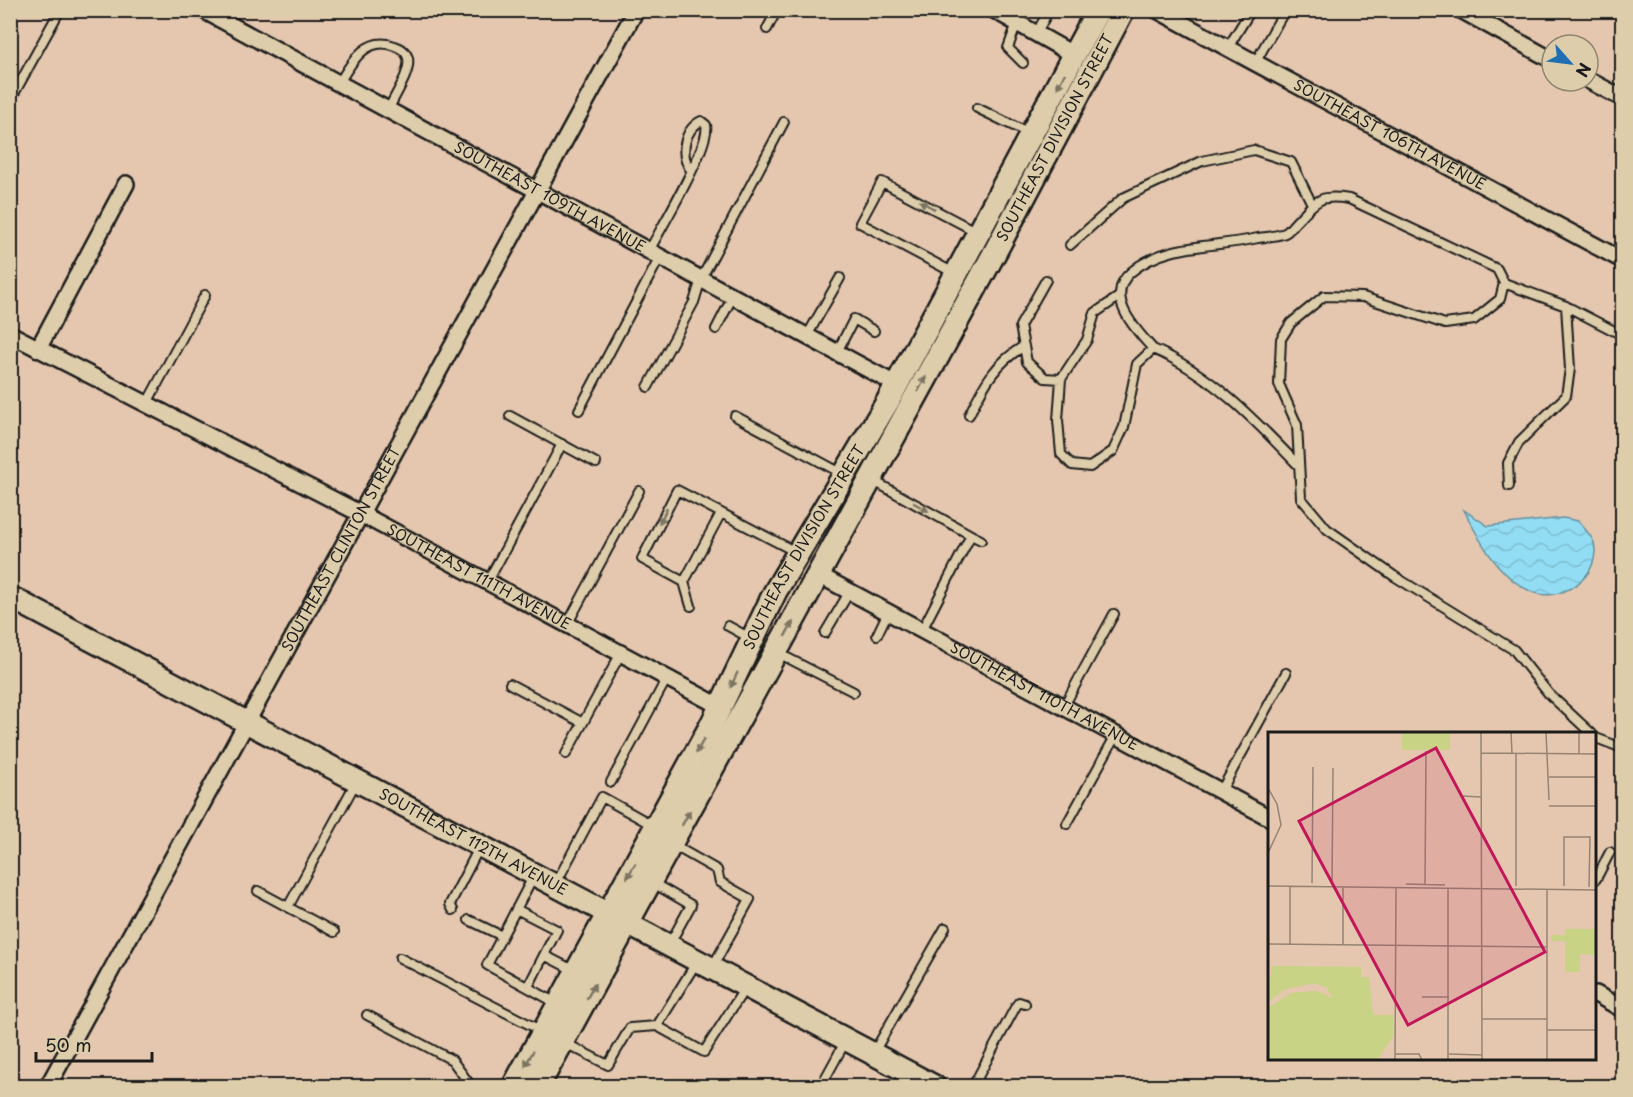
<svg xmlns="http://www.w3.org/2000/svg" width="1633" height="1097" viewBox="0 0 1633 1097" font-family="'Playpen Sans',sans-serif">
<style>
.water{fill:url(#water-waves);stroke:#63909e;stroke-width:1.5}
.lines{fill:none;stroke-linecap:round;stroke-linejoin:round}
.service-casing{stroke:#1c1c1c;stroke-width:12}
.minor-casing{stroke:#1c1c1c;stroke-width:20}
.secondary-casing{stroke:#1c1c1c;stroke-width:26}
.primary-casing{stroke:#1c1c1c;stroke-width:27}
.service{stroke:#decdab;stroke-width:8}
.minor{stroke:#decdab;stroke-width:15}
.secondary{stroke:#decdab;stroke-width:21}
.primary{stroke:#decdab;stroke-width:22}
.oneway{fill:#7d7464}
.labels{text-anchor:middle;stroke-width:6;stroke-linejoin:round;paint-order:stroke}
.street-label{font-size:15px;fill:#1c1c1c;stroke:#decdab}
.inset-road{fill:none;stroke:#958374;stroke-width:1.5}
.view{fill:#c2185b;fill-opacity:0.15;stroke:#c2185b;stroke-width:3}
.inset-edge{fill:none;stroke:#1c1c1c;stroke-width:3}
</style>
<defs>
<pattern id="water-waves" width="16" height="10" patternUnits="userSpaceOnUse" patternTransform="scale(1.5)"><rect width="16" height="10" fill="#93ddf4"/><path d="M0 5q4-4 8 0t8 0" fill="none" stroke="#7ebdd1"/></pattern>
</defs>
<rect width="100%" height="100%" fill="#e5c7af"/>
<filter id="ink" filterUnits="userSpaceOnUse"><feTurbulence type="fractalNoise" baseFrequency=".0167" numOctaves="2"/><feDisplacementMap in="SourceGraphic" scale="12" xChannelSelector="R" yChannelSelector="G"/><feConvolveMatrix kernelMatrix="1 2 1 2 8 2 1 2 1" color-interpolation-filters="sRGB"/></filter>
<g filter="url(#ink)">
<path class="water" d="M1464,510L1488,526L1563,518L1578,521C1583,527 1592,536 1594,543C1602,577 1559,605 1530,591C1498,576 1479,540 1464,510Z"/>
<g class="lines">
<g class="service-casing">
<path id="service" d="M1017,23L1008,48L1023,63
M767,29L777,10
M1036,34L1049,10
M1227,49L1251,10
M1255,63L1285,10
M339,83C351,63 366,35 395,46C401,48 406,51 408,58C411,74 393,97 388,111
M10,101L60,10
M977,108L1028,133
M1070,245L1123,198L1202,161L1254,150L1291,162L1312,204
M649,251C661,228 711,145 706,125L701,121C684,130 679,155 691,170
M954,273L860,223L882,182L977,232
M1046,280L1020,326L1027,362L1045,378L1061,379L1087,340L1095,313L1120,296
M1504,283L1566,306L1622,335
M716,329L733,296
M807,336L840,278
M1153,349C1136,330 1103,296 1131,272C1166,242 1215,248 1258,238C1266,237 1278,236 1285,233C1289,231 1292,226 1295,223C1316,201 1318,194 1349,199L1497,269L1504,283L1500,299L1474,320L1445,324L1363,297L1324,296L1291,323L1281,339L1279,384L1297,425L1301,498L1327,529L1394,576L1514,650L1549,694L1592,734
M837,352L854,319L874,331
M1061,379L1058,420L1061,454L1072,465L1090,467L1113,451L1124,427L1137,364L1153,349C1210,373 1256,421 1298,465
M648,387L694,302L701,279L784,122
M146,405L205,295
M579,410L660,257
M969,415C984,385 994,364 1024,346
M510,416L596,463
M735,416L843,474
M872,480L971,535
M1509,486L1508,463L1519,442L1566,396L1570,369L1566,306
M721,513L684,582L642,559L677,490L796,552
M488,581L562,444
M684,582L691,606
M568,623L639,491
M728,626L750,638
M922,630L971,535L981,540
M825,633L850,591
M877,635L888,612
M778,653L854,692
M510,684L583,723
M1064,706L1114,614
M1596,738L1622,748
M566,754L621,653
M611,782L667,678
M1221,791L1286,673
M1067,824L1116,735
M673,845L717,870L720,882L750,899L713,966
M533,877L487,965L558,1004
M1596,879L1610,852
M653,883L691,905L669,945
M555,885L602,797L654,826
M258,891L334,932
M288,907L356,782
M516,909L557,930L544,955L575,971
M453,910L450,904L479,848
M469,920L502,936
M400,958L542,1031
M528,987L544,955
M367,1015L452,1060L471,1086
M657,1026L704,1052L745,988
M565,1043L608,1065L630,1028L657,1026L696,963
M874,1052L945,928
M821,1086L845,1042
M973,1086L1016,1006L1019,1002L1025,1004"/>
</g>
<g class="minor-casing">
<g id="minor">
<path id="s1" d="M203,10L897,385"/>
<path d="M994,10L1074,55"/>
<path id="s2" d="M1157,10L1622,260"/>
<path d="M1461,10L1552,60"/>
<path d="M1588,80L1622,98"/>
<path id="s3" d="M10,334L361,514L721,707"/>
<path d="M38,349L126,184"/>
<path id="s4" d="M819,575L1270,818"/>
<path d="M1596,994L1622,1009"/>
<path id="s5" d="M48,1086L636,10"/>
</g>
</g>
<g class="secondary-casing">
<g id="secondary">
<path id="s6" d="M10,597L934,1086"/>
</g>
</g>
<g class="primary-casing">
<g id="primary">
<path id="s7" d="M514,1086L713,722L775,592L888,401L1098,10"/>
<path id="s8" d="M538,1086L995,252L1123,10"/>
</g>
</g>
<use href="#service" class="service"/>
<use href="#minor" class="minor"/>
<use href="#secondary" class="secondary"/>
<use href="#primary" class="primary"/>
</g>
<defs><path id="oneway-solid" d="M-6-.8H1V-3.2L6.5 0L1 3.2V.8H-6Z" transform="scale(1.5)"/></defs>
<g class="oneway">
<use href="#oneway-solid" transform="translate(1061 81) rotate(117)"/>
<use href="#oneway-solid" transform="translate(927 205) rotate(-152)"/>
<use href="#oneway-solid" transform="translate(922 384) rotate(-62)"/>
<use href="#oneway-solid" transform="translate(921 507) rotate(29)"/>
<use href="#oneway-solid" transform="translate(663 516) rotate(117)"/>
<use href="#oneway-solid" transform="translate(789 629) rotate(-61)"/>
<use href="#oneway-solid" transform="translate(734 680) rotate(115)"/>
<use href="#oneway-solid" transform="translate(700 746) rotate(119)"/>
<use href="#oneway-solid" transform="translate(686 818) rotate(-61)"/>
<use href="#oneway-solid" transform="translate(631 871) rotate(119)"/>
<use href="#oneway-solid" transform="translate(591 991) rotate(-61)"/>
<use href="#oneway-solid" transform="translate(529 1059) rotate(118)"/>
</g>
</g>
<g class="labels">
<g class="street-label">
<text dy="5" stroke="none"><textPath href="#s2" startOffset="264">SOUTHEAST 106TH AVENUE</textPath></text>
<text dy="5" stroke="none"><textPath href="#s8" startOffset="1080">SOUTHEAST DIVISION STREET</textPath></text>
<text dy="5" stroke="none"><textPath href="#s1" startOffset="394">SOUTHEAST 109TH AVENUE</textPath></text>
<text dy="5" stroke="none"><textPath href="#s7" startOffset="612">SOUTHEAST DIVISION STREET</textPath></text>
<text dy="5" stroke="none"><textPath href="#s5" startOffset="612">SOUTHEAST CLINTON STREET</textPath></text>
<text dy="5" stroke="none"><textPath href="#s3" startOffset="528">SOUTHEAST 111TH AVENUE</textPath></text>
<text dy="5" stroke="none"><textPath href="#s4" startOffset="256">SOUTHEAST 110TH AVENUE</textPath></text>
<text dy="5" stroke="none"><textPath href="#s6" startOffset="524">SOUTHEAST 112TH AVENUE</textPath></text>
</g>
</g>
<g transform="translate(1268 732)">
<rect width="328" height="328" fill="#e5c7af"/>
<path d="M4,234L93,235V245H101L105,283H125V305L109,328H0V276L23,261L49,259L64,266L61,257L46,251L17,257L0,270Z" fill="#c8d386"/>
<path d="M134,0H182V18H134ZM297,197H328V223L312,222V240H297V209H283V203H297ZM4,234L93,235V245H101L105,283L125,286L101,285V271H83V295H101V322L0,321V276L23,261L49,259L64,266L58,254L46,251L17,257L0,270Z" fill="#c8d386"/>
<path class="inset-road" d="M213,0L214,328M243,0L244,21M278,0L281,68M213,21L329,22M248,21V154M311,21V0M281,45H329M0,56L9,72L13,93L0,121M194,64L213,65M281,74H329M44,151L45,35M64,152L65,36M138,152L177,153M157,152L158,19M0,154L329,158M296,154V105H322L321,155M180,156V328M279,157V328M0,212L279,215M22,212V154M75,212V155M154,265H181M214,287H279M279,298H329M127,322H151L154,328M181,322L214,323M127,328L128,155"/>
<path class="view" d="M168,16L277,220L140,293L31,89Z"/>
<rect width="328" height="328" class="inset-edge"/>
</g>
<rect width="1633" height="1097" fill="none" stroke="#decdab" stroke-width="36"/>
<rect x="18" y="18" width="1597" height="1061" fill="none" stroke="#1c1c1c" stroke-width="2" filter="url(#ink)"/>
<g transform="translate(1570 63) rotate(118)"><circle r="28" fill="#decdab" stroke="#908672" stroke-width="1.5"/>
<path d="M0-4.5L10 22L0 15L-10 22Z" fill="#1f6fb2"/>
<text y="-9" font-size="16" font-weight="bold" text-anchor="middle" fill="#1c1c1c">N</text>
</g>
<path d="M36 1052v9h116v-9" fill="none" stroke="#1c1c1c" stroke-width="3"/>
<text x="45" y="1052" font-size="18" fill="#1c1c1c" stroke="#decdab" stroke-width="4.5" paint-order="stroke">50 m</text>
</svg>
